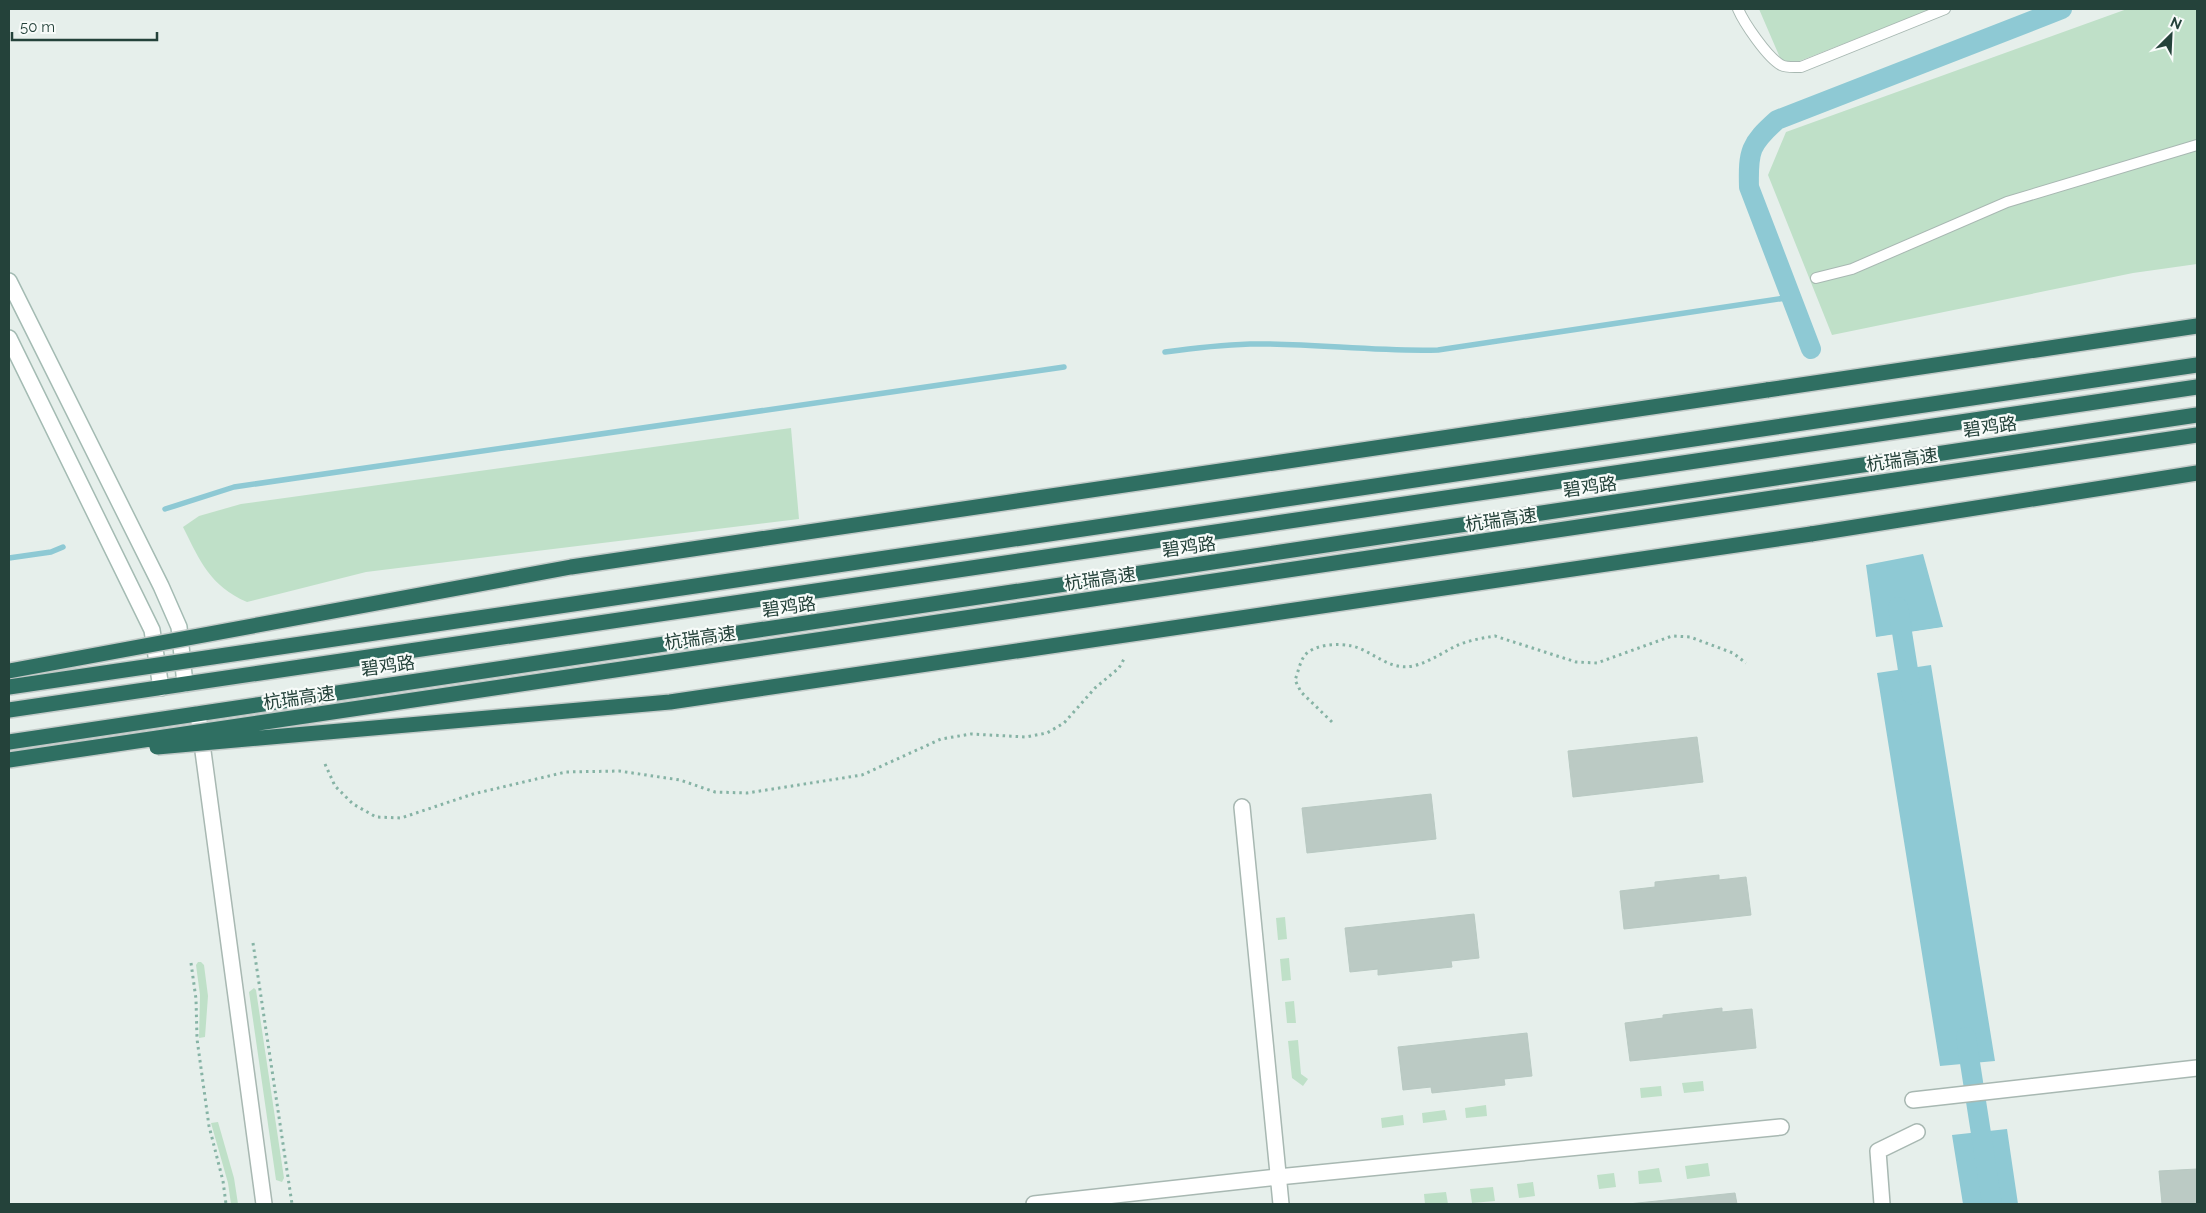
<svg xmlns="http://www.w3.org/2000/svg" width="2206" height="1213" viewBox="0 0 2206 1213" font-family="Raleway,'Noto Sans SC',sans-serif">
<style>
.green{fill:#bfe0c8}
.water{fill:#8ec9d4}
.pier{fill:#e6efeb}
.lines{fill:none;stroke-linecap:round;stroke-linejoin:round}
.stream{stroke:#8ec9d4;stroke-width:5.5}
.canal{stroke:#8ec9d4;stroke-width:20}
.building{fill:#bbcac4;stroke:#b8c9c2}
.lane-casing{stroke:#a8b8b2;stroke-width:12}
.street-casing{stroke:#a8b8b2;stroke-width:18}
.secondary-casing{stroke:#a4bbb3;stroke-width:18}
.highway-casing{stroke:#c2cac8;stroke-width:18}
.path{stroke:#86b3a5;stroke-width:3;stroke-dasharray:2.5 4;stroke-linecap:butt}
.lane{stroke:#fff;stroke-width:10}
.street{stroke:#fff;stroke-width:15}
.secondary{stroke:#fff;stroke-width:15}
.highway{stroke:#2f6f62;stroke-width:15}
.highway-bridge-casing{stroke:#c2cac8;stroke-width:18;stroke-linecap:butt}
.highway-bridge{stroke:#2f6f62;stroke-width:15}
.labels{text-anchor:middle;stroke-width:4.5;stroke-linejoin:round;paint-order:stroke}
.street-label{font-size:18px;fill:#24423a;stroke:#f7fbf9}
</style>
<rect width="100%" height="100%" fill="#e6efeb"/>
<path class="green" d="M1759,9H1932L1797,62L1795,65L1781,60Z
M2127,9H2197V264L2133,273L1832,335L1768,175L1786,132Z
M791,428L799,519L366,572L247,602C210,586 200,561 183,527L199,516L241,504Z
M1285,917L1287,939L1278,940L1276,918Z
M1289,958L1291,980L1282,981L1280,959Z
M198,962H201L204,965L208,996L205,1037L199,1038L200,995L196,965Z
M254,988L256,990L284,1178L282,1182L276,1180L249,992Z
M1294,1001L1296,1023H1287L1285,1002Z
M1298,1040L1301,1074L1308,1079L1303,1086L1292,1078L1288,1041Z
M1703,1081L1704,1091L1684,1093L1682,1083Z
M1661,1086L1662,1096L1641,1098L1640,1088Z
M1486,1105L1487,1116L1466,1118L1465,1108Z
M1445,1110L1447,1120L1423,1123L1422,1113Z
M1403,1115L1404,1125L1382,1128L1381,1118Z
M218,1122L234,1178L238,1204H231L228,1183L211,1123Z
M1708,1163L1710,1176L1687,1179L1685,1166Z
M1659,1168L1662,1182L1639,1184L1638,1171Z
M1614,1173L1616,1187L1599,1189L1597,1175Z
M1533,1182L1535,1196L1519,1198L1517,1184Z
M1493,1187L1495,1201L1472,1203L1470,1189Z
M1446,1192L1448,1204H1425L1424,1194Z"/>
<path class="water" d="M1923,554L1943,627L1876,637L1866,565Z
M1931,665L1995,1061L1940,1066L1877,673Z
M2007,1129L2018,1204H1963L1952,1135Z"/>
<path class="pier" d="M1945,627L1943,630L1876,640L1873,638Z"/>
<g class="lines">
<path class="stream" d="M1165,352C1194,348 1221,345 1250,344C1313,343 1375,352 1438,350L1792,297
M165,509L234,487L1064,367
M9,558L51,552L63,547"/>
<path class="canal" d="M1811,349L1749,187C1748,151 1750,144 1777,120L2062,9
M1898,607L1912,695
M1966,1037L1992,1204"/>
</g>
<path class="building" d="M1697,737L1703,782L1573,797L1568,751Z
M1431,794L1436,839L1307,853L1302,808Z
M1719,875V880L1746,877L1751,915L1624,929L1620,891L1655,887V882Z
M1474,914L1479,958L1451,961L1452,967L1378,975V969L1350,972L1345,928Z
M1722,1008V1012L1752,1009L1756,1048L1630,1061L1625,1023L1663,1018V1015Z
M1527,1033L1532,1076L1504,1079L1505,1085L1432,1093L1431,1087L1403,1090L1398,1047Z
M2197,1169V1204H2162L2159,1171Z
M1735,1193L1737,1204H1628Z"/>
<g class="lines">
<g class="lane-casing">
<path id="lane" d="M1738,9C1744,23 1767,57 1781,65C1787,68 1795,67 1801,67L1945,9
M1816,278L1852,269L2007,202L2197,145"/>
</g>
<g class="street-casing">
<path id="street" d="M198,714L264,1204
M1242,807L1281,1204
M1913,1100L2197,1068
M1034,1204L1278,1177L1781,1127
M1882,1204L1878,1151L1917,1132"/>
</g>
<g class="secondary-casing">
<path id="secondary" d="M9,281L161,586L179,627L185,684
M9,338L152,630L161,688"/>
</g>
<g class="highway-casing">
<path id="highway" d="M1767,390L2197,326
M1811,534L2197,473
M9,710L2197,387
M9,742L2197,415"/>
</g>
<path class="path" d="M1332,722L1301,692L1295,680C1298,673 1300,661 1305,655C1315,644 1338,643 1352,646C1373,651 1389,671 1413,666C1430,662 1443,652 1458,645C1470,640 1483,638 1495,636L1576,662L1597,663L1672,636L1690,637L1733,653L1746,663
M325,764L335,786L353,804L376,817L401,818L473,794L566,772L619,771L680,780L715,792L747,793L862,775L941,739L971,734L1026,737L1047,733L1064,723L1095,688L1119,668L1124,659
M253,943L292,1204
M191,963L196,999L197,1039L209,1126L223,1181L226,1204"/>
<use href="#lane" class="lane"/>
<use href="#street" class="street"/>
<use href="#secondary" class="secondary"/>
<use href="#highway" class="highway"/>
<g class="highway-bridge-casing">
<path id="highway-bridge" d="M9,671L571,567L1767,390
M9,687L2197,365
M157,747L670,702L1811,534
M9,760L2197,435"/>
</g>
<use href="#highway-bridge" class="highway-bridge"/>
</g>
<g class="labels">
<g class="street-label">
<text transform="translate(1990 427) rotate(-8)" y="6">碧鸡路</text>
<text transform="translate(1902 460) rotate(-8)" y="6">杭瑞高速</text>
<text transform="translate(1590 487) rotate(-8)" y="6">碧鸡路</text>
<text transform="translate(1501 520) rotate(-8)" y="6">杭瑞高速</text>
<text transform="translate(1189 547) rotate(-8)" y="6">碧鸡路</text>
<text transform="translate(1100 579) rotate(-8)" y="6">杭瑞高速</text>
<text transform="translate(789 607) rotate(-8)" y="6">碧鸡路</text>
<text transform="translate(700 638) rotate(-8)" y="6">杭瑞高速</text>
<text transform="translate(388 666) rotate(-8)" y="6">碧鸡路</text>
<text transform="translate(299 698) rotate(-8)" y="6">杭瑞高速</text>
</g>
</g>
<rect width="2206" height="1213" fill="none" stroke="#24423a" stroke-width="20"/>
<g transform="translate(2171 35) rotate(24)" stroke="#f7fbf9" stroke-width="4" paint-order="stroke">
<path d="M0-4L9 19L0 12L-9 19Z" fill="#24423a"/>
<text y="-8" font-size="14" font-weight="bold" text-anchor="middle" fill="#24423a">N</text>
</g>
<path d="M12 32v8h145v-8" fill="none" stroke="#24423a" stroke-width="2.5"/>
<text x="20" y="32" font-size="15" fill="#24423a" stroke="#f7fbf9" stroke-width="4" paint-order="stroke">50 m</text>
</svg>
